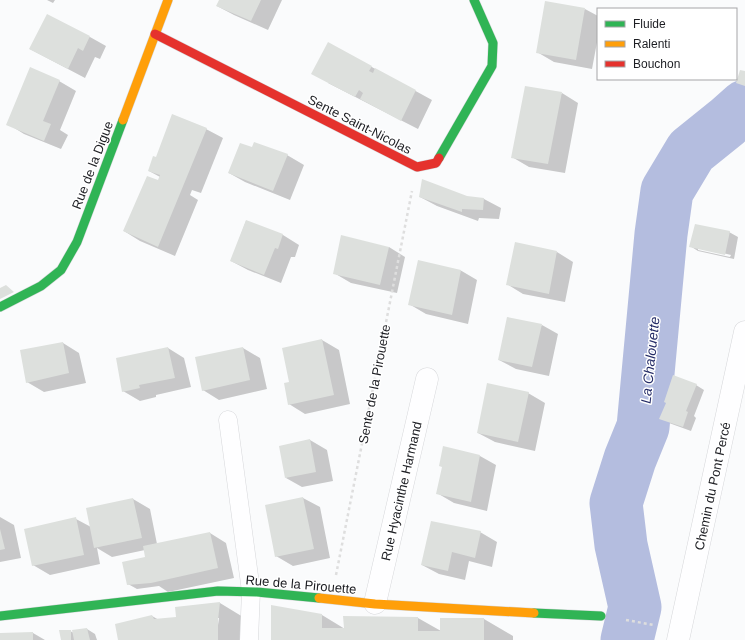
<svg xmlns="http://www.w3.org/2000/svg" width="745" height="640" viewBox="0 0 745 640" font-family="Arial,sans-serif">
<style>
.shadow{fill:#0003;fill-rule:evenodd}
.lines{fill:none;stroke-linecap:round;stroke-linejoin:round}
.river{stroke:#b4bddf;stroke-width:53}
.building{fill:#dde0dd}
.lane-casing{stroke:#d6d7da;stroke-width:19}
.street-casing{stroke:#d6d7da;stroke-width:23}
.fast-casing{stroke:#d6d7da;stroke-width:10}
.slow-casing{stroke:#d6d7da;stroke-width:10}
.jam-casing{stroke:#d6d7da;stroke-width:10}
.path{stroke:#dedede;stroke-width:2.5;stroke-dasharray:3 3;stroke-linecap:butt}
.lane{stroke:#fefeff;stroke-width:18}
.street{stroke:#fefeff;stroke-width:22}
.fast{stroke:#30b455;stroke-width:9}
.slow{stroke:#ff9f0a;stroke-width:9}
.jam{stroke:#e5322d;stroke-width:9}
.labels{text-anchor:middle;stroke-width:3;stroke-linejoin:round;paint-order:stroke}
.street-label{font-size:13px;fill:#1d1e23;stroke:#fff}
.water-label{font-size:14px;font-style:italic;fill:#252c67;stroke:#fff}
</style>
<rect width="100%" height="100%" fill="#fafbfc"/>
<path class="shadow" d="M47,0H55L53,3Z
M220,0H282L268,30L234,15L217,6Z
M585,9L598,16V37L592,69L554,62L537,52Z
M90,37L106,46L100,59L95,57L85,78L30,49Z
M328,43L432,100L418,129L328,83Z
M59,81L76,91L60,130L68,135L61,149L24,134L8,124Z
M562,93L578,103L565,173L529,167L512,157Z
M206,129L223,138L201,193L192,190L190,195L198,200L175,256L140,241L124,231L164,184L160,177L149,171L156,158Z
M287,155L304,165L290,200L245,182L229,173Z
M420,197H467L484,199L501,208L499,219L479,218L478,221L437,206Z
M246,221L283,235L299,245L295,257H291L281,283L248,270L231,261Z
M729,232L738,237L734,259L698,251L690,246ZM698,247L731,255L730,257L698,250Z
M389,247L405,257L397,293L351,283L334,273Z
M557,252L573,262L565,302L523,294L507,284Z
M460,270L477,280L468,324L426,314L409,304Z
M542,325L558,334L549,376L516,369L499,360Z
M322,340L339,350L350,404L305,414L289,404L291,383L283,349Z
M63,343L79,353L86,383L44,392L27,382Z
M168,348L184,358L191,387L156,395V397L140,401L123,391Z
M243,348L260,358L267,389L219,400L203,390L196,358Z
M696,385L704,390L694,416L696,418L691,431L669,423L661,418Z
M528,393L545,403L535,451L495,442L478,433Z
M310,440L327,450L333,481L302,487L286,478Z
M480,456L496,465L487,511L454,503L437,493L443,467Z
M303,498L320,507L330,558L293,566L276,556L266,506Z
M133,499L150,509L157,544L210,533L226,543L234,578L168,592L159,586L137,589L128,584L145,559V550L112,557L97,548L100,564L50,575L33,565L76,519L91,527Z
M0,517L14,525L21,558L0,562Z
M480,532L497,542L492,567L469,561L465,580L439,574L422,565Z
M220,603L243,617L241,640H119L152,616L159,620L177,618ZM217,618H219L218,625H216Z
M322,615L345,629L418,618L441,631L484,619L513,636V640H272Z
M87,629L95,634L97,640H62L70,631L74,633Z
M33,633L45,640H0V634Z"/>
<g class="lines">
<path class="river" d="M627,640L635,607L621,545L616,503L630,459L643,427L661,234L667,191L691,151L727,122L745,106"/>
</g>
<path class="building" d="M219,0H261L251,21L216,6Z
M545,1L585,8L576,60L536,53Z
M47,14L90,36L83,51L78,48L68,69L29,49Z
M328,42L372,66L369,71L373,73L375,68L416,90L401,121L360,99L363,93L359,90L355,97L311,74Z
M30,67L60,80L43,121L51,124L44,141L6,125Z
M740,70L745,71V86L736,83Z
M525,86L562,92L548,164L511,158Z
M172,114L207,128L158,247L123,231L147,176L158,180L160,175L148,171L153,156L156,157Z
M254,142L288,154L273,191L228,173L240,143L252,147Z
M422,179L467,196L484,198L483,210L462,209V212L419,197Z
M246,220L283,234L278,249L275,248L264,275L230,261Z
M695,224L730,231L725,255L689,247Z
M341,235L389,247L380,285L333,274Z
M515,242L557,251L549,294L506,285Z
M418,260L461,270L452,315L408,305Z
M6,285L14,292L0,299V288Z
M507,317L542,324L532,367L498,360Z
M322,339L334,395L288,405L284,383L289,382L282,348Z
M63,342L69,373L26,383L20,350Z
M168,347L175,378L139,385L140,388L122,392L116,358Z
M243,347L250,380L202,391L195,357Z
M673,375L697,384L686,411L688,412L683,427L659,419L666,403L664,402Z
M487,383L529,392L518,442L477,433Z
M310,439L316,472L285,478L279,446Z
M443,446L480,455L471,502L436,494L442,467L439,466Z
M303,497L314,549L275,557L265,505Z
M133,498L142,538L94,548L86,508Z
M76,517L84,555L32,566L24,529Z
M431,521L481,531L475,558L452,552L448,571L421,565Z
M0,529L5,549L0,550Z
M210,532L218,568L151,583L127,585L122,562L145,557L143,546Z
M220,602L218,620V640H118L115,624L152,615L154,619L176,617L175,607Z
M271,605L322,614V628H344L343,616L418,617V631H440V618H484V640H271Z
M87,628L90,640H74L72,630Z
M59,630H71V640H61Z
M33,632V640H0V633Z"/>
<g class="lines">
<g class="lane-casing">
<path id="lane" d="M228,420L251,591L249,640"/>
</g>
<g class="street-casing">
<path id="street" d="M375,603L427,379
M678,640L745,332"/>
</g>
<g class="fast-casing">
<path id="fast" d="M439,158L492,66L493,43L474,0
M0,307L41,286L61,270L77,242L123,120
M534,613L601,616
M0,616L218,591L257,592L319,598"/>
</g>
<g class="slow-casing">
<path id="slow" d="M123,120L168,0
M319,598L375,604L534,613"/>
</g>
<g class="jam-casing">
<path id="jam" d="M155,34L417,167L436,163L439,158"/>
</g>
<path class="path" d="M336,575L412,191
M626,620L654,625"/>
<use href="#lane" class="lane"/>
<use href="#street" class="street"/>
<use href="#fast" class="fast"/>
<use href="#slow" class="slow"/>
<use href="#jam" class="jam"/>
</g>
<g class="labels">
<g class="street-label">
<text transform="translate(360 124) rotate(27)" y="5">Sente Saint-Nicolas</text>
<text transform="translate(92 165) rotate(-69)" y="5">Rue de la Digue</text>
<text transform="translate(374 384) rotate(-79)" y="5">Sente de la Pirouette</text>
<text transform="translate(712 486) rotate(-78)" y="5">Chemin du Pont Percé</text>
<text transform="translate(401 491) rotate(-77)" y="5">Rue Hyacinthe Harmand</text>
<text transform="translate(301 584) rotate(5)" y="5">Rue de la Pirouette</text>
</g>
<g class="water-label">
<text transform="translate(650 360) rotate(-84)" y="5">La Chalouette</text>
</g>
</g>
<rect x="597" y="8" width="140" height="72" fill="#ffffff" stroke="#a5a5a7"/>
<rect x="605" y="21" width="20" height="6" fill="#30b455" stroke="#a5a5a7"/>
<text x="633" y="28" font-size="12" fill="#1d1e23">Fluide</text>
<rect x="605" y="41" width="20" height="6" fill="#ff9f0a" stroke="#a5a5a7"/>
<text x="633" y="48" font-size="12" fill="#1d1e23">Ralenti</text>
<rect x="605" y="61" width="20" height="6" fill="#e5322d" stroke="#a5a5a7"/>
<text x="633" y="68" font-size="12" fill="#1d1e23">Bouchon</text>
</svg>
